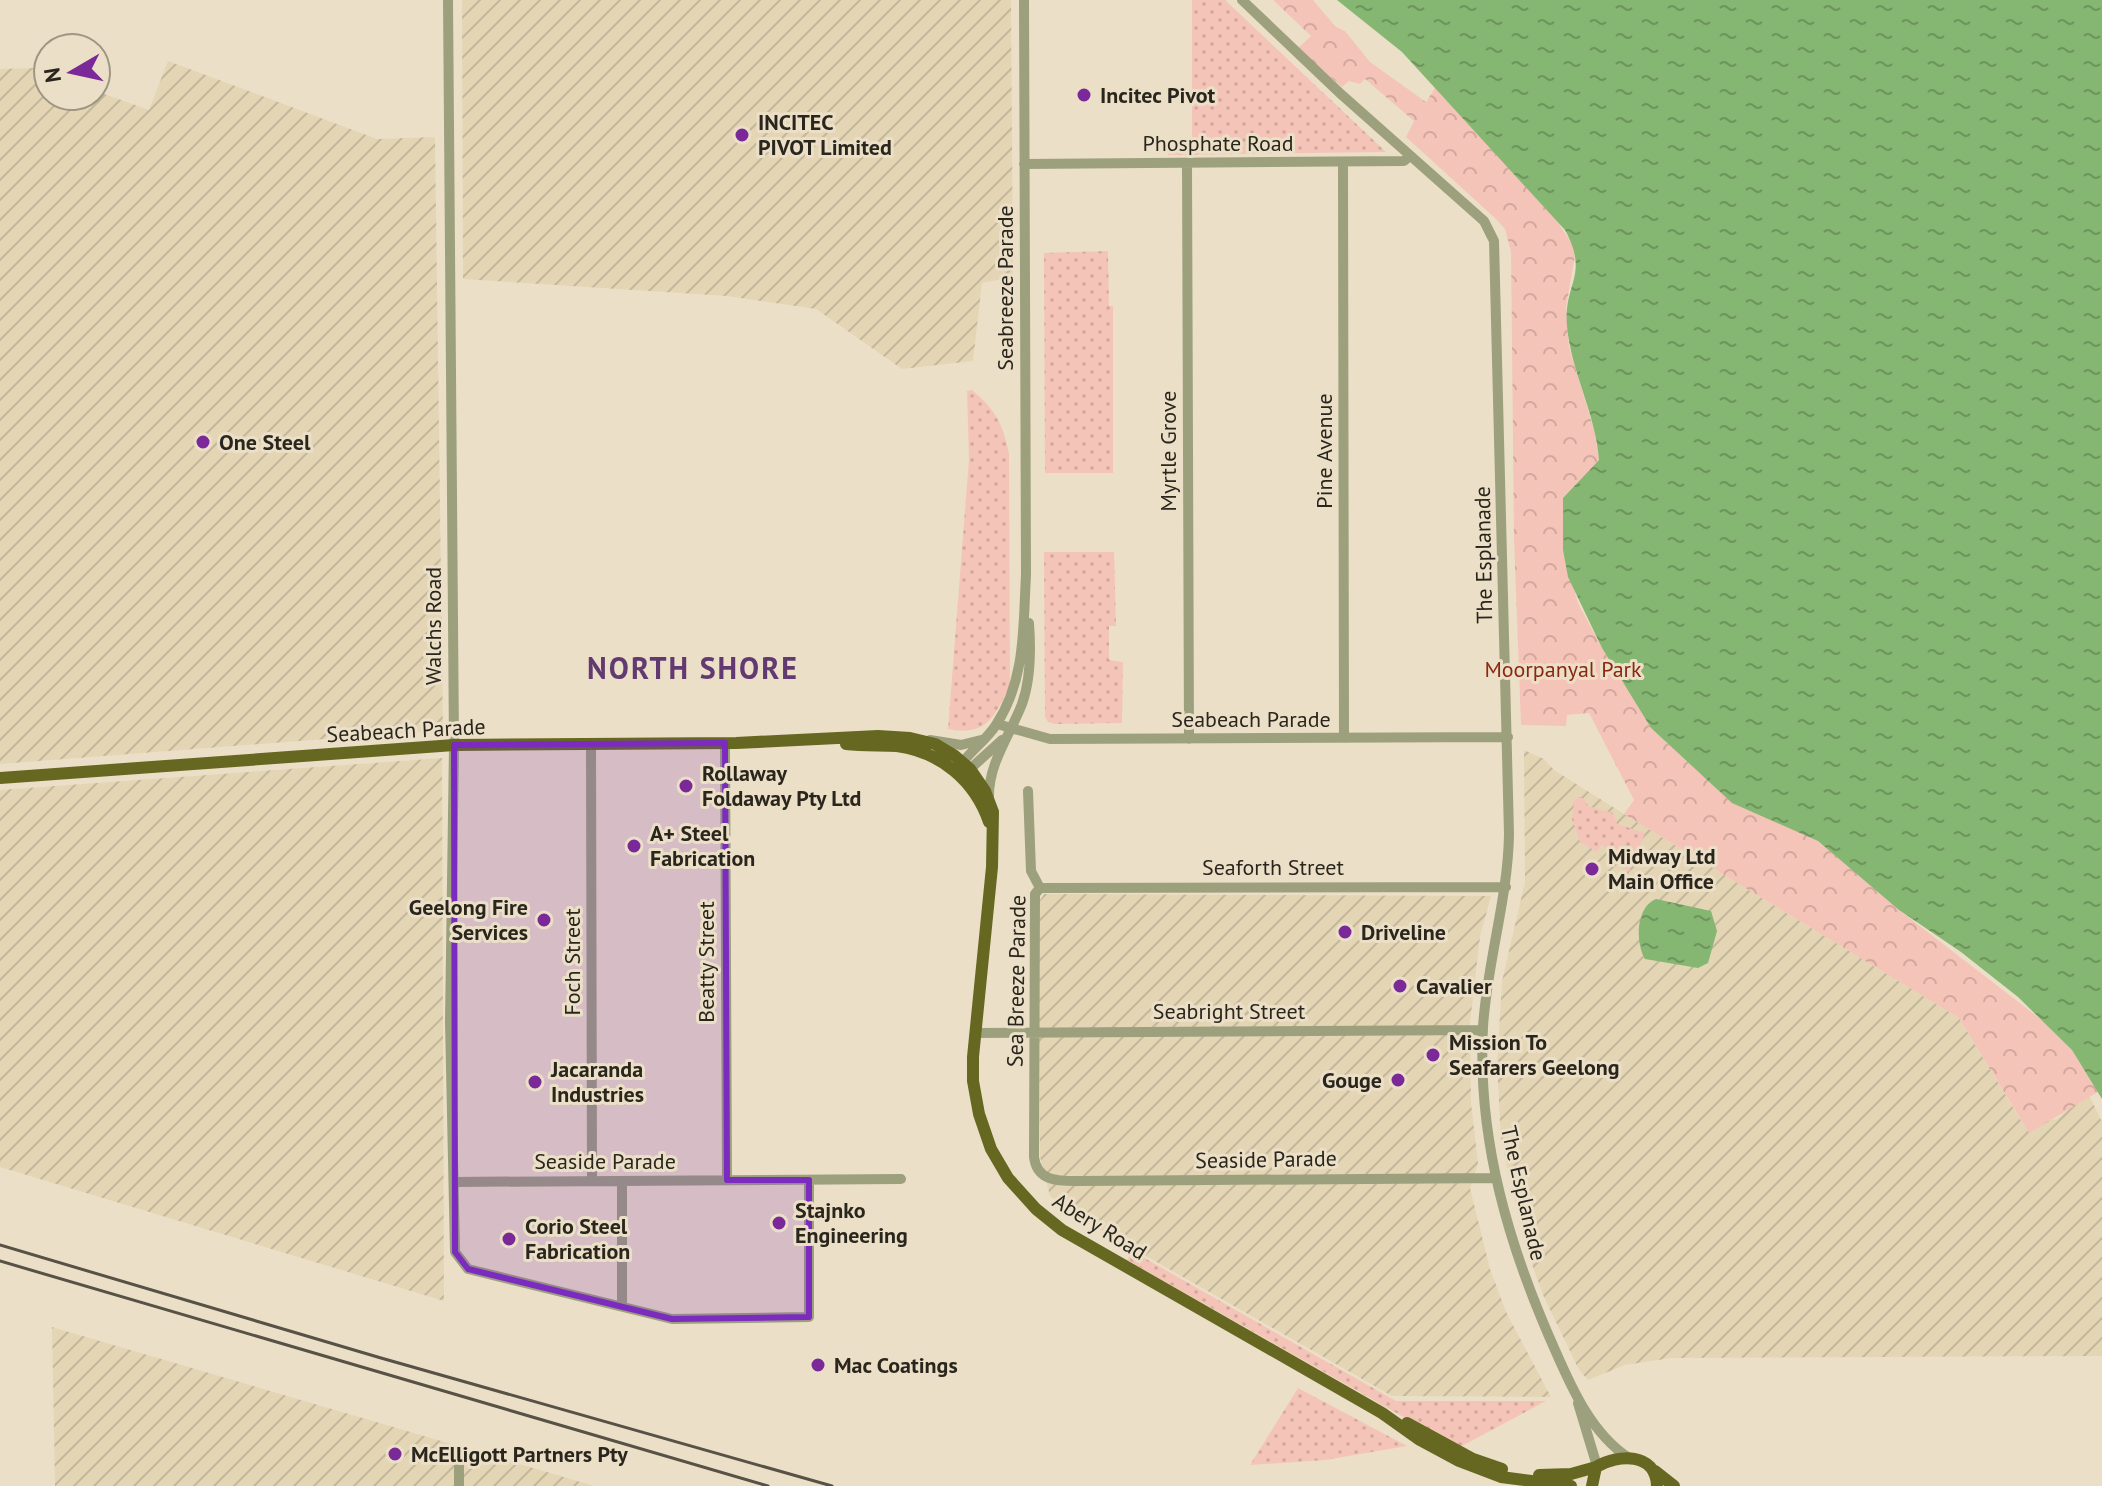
<svg xmlns="http://www.w3.org/2000/svg" width="2102" height="1486" viewBox="0 0 2102 1486" font-family="'PT Sans',sans-serif">
<style>
.industrial{fill:url(#industrial-furrows)}
.grass{fill:url(#grass-dots)}
.forest{fill:url(#forest-crowns)}
.water{fill:url(#water-ripples)}
.lines{fill:none;stroke-linecap:round;stroke-linejoin:round}
.minor{stroke:#9da07d;stroke-width:10}
.major{stroke:#666822;stroke-width:12}
.rail{stroke:#575245;stroke-width:3}
.marked{fill:#7b2cbf;fill-opacity:0.2;stroke:#7b2cbf;stroke-width:6;stroke-linejoin:round}
.poi-dot{fill:#7b2898;stroke:#ebe0c7;stroke-width:3}
.labels{text-anchor:middle;stroke-width:6;stroke-linejoin:round;paint-order:stroke}
.poi-label{font-size:22px;font-weight:bold;fill:#2a261d;stroke:#ebe0c7;text-anchor:start}
.street-label{font-size:22px;fill:#2a261d;stroke:#ebe0c7}
.park-label{font-size:22px;fill:#8b2711;stroke:#ebe0c7}
.district-label{font-size:30px;font-weight:bold;letter-spacing:2px;fill:#623a71;stroke:#ebe0c7}
</style>
<defs>
<pattern id="industrial-furrows" width="10" height="10" patternUnits="userSpaceOnUse" patternTransform="scale(2)"><rect width="10" height="10" fill="#e4d5b5"/><path d="M-1 1l2-2M0 10L10 0M9 11l2-2" fill="none" stroke="#c4b79b"/></pattern>
<pattern id="grass-dots" width="8" height="8" patternUnits="userSpaceOnUse" patternTransform="scale(2)"><rect width="8" height="8" fill="#f5c4b8"/><path d="M2 2h.1M6 6h.1" fill="none" stroke="#d2a89e" stroke-width="1.8" stroke-linecap="round"/></pattern>
<pattern id="forest-crowns" width="20" height="18" patternUnits="userSpaceOnUse" patternTransform="scale(2)"><rect width="20" height="18" fill="#f5c4b8"/><path d="M2 6a3 3 0 1 1 6 0M12 15a3 3 0 1 1 6 0" fill="none" stroke="#d2a89e"/></pattern>
<pattern id="water-ripples" width="26" height="14" patternUnits="userSpaceOnUse" patternTransform="scale(2)"><rect width="26" height="14" fill="#85b672"/><path d="M2 4q2-2 4 0t4 0M15 11q2-2 4 0t4 0" fill="none" stroke="#6d945d"/></pattern>
</defs>
<rect width="100%" height="100%" fill="#ebe0c7"/>
<path class="industrial" d="M462,0H1011L1013,277L982,283L973,361L902,369L816,309L727,296L463,279Z
M168,61L377,139L435,137L443,730L0,764V69L33,68L48,74V96H96V91L149,110Z
M1524,750L1544,759L1554,770L1624,814L1959,1018L2023,1124L2057,1119L2088,1093L2102,1122V1356L1671,1358L1625,1365L1588,1380L1579,1370L1543,1295L1525,1245L1501,1141L1497,1064L1502,981L1525,882Z
M442,758L444,1301L0,1167V790Z
M1044,894L1491,896L1480,937L1470,1023L1471,1103L1478,1163L1470,1188L1490,1269L1507,1314L1551,1397L1392,1396L1081,1219L1050,1196L1040,1157L1038,903Z
M52,1327L472,1450L594,1486H55Z"/>
<path class="grass" d="M1192,0H1225L1386,152L1168,155L1169,140L1192,139Z
M1108,251L1109,306H1113V473H1045L1044,253Z
M972,390C996,410 1003,424 1009,454L1010,685C995,716 987,737 948,729L969,459L967,391Z
M1044,552H1114L1116,626H1109V660L1123,662L1122,723L1055,724L1048,722L1045,717Z
M1579,797L1584,799L1588,806L1613,813L1617,824L1645,833L1629,872L1607,858L1610,851L1601,845L1597,852L1580,842L1572,819L1574,801Z
M1132,1251L1396,1401H1546L1458,1448L1127,1260Z
M1298,1388L1407,1446L1325,1460L1250,1465Z"/>
<path class="forest" d="M1273,0H1313L1336,27L1345,31L1370,62L1426,102L1435,88L1557,221L1576,250L1566,307L1569,347L1595,433L1599,460L1563,498V550L1578,603L1602,648L1651,728L1727,798L1818,841L1899,910L2043,1021L2072,1050L2098,1092L2029,1133L1959,1018L1624,814L1634,800L1589,713L1567,715L1566,726L1521,725L1514,538L1511,252L1505,229L1496,219L1406,137L1414,121L1365,79L1360,84L1349,81L1342,87L1298,48L1311,36Z"/>
<path class="water" d="M1337,0H2102V1099L2072,1050L2018,997L1961,952L1899,910L1818,841L1732,803L1651,728L1602,648L1568,577L1563,550V498L1599,460C1596,414 1571,372 1567,326C1563,283 1590,276 1565,230L1402,52Z
M1656,899L1711,911L1717,931L1708,963L1698,968L1645,959C1635,942 1636,907 1656,899Z"/>
<g class="lines">
<path class="minor" d="M448,0L454,745L450,1022L455,1252L468,1269L672,1319L809,1317V1180
M1242,0L1342,95L1484,221L1494,241L1509,834C1508,899 1487,962 1483,1027C1477,1140 1509,1247 1555,1350C1572,1389 1592,1434 1629,1458
M1343,163L1344,738
M1024,164L1404,161L1410,156
M1187,164L1189,739
M997,724L1050,739L1508,737
M930,740L961,745L981,740
M591,743L592,1181
M725,743L727,1180
M963,762C973,749 987,739 996,725C1026,679 1023,627 1026,575L1024,0
M970,769L1002,740
M1028,791L1031,871L1040,888L1035,894L1034,1157C1037,1183 1061,1181 1081,1181L1496,1178
M989,798C988,764 1010,735 1022,704C1031,679 1031,650 1029,623
M1040,888L1506,887
M975,1033L1483,1030
M454,1182L901,1179
M622,1306V1181
M1578,1403L1597,1466
M459,1486V1457"/>
<path class="major" d="M846,744C863,746 880,745 897,746C941,752 975,781 989,822
M0,778L454,745L736,743L878,736L910,738L935,744L955,756L970,769L985,791L993,812L992,867L973,1057V1081L979,1114L991,1149L1008,1178L1036,1209L1062,1230L1382,1413L1420,1440L1459,1461L1501,1477L1571,1486
M1407,1423L1473,1459L1502,1469
M1655,1471L1674,1486
M1539,1475L1571,1474L1596,1467
M1592,1486L1596,1467C1618,1454 1656,1452 1657,1486"/>
<path class="rail" d="M0,1245L381,1358L832,1486
M0,1261L768,1486"/>
</g>
<path class="marked" d="M725,743L727,1180H809V1317L672,1319L468,1269L455,1252L454,745Z"/>
<g class="poi-dot">
<circle cx="1084" cy="95" r="8"/>
<circle cx="742" cy="135" r="8"/>
<circle cx="203" cy="442" r="8"/>
<circle cx="686" cy="786" r="8"/>
<circle cx="634" cy="846" r="8"/>
<circle cx="1592" cy="869" r="8"/>
<circle cx="544" cy="920" r="8"/>
<circle cx="1345" cy="932" r="8"/>
<circle cx="1400" cy="986" r="8"/>
<circle cx="1433" cy="1055" r="8"/>
<circle cx="1398" cy="1080" r="8"/>
<circle cx="535" cy="1082" r="8"/>
<circle cx="779" cy="1223" r="8"/>
<circle cx="509" cy="1239" r="8"/>
<circle cx="818" cy="1365" r="8"/>
<circle cx="395" cy="1454" r="8"/>
</g>
<g class="labels">
<g class="poi-label">
<text x="1100" y="103">Incitec Pivot</text>
<text x="758" y="130">INCITEC<tspan x="758" dy="25">PIVOT Limited</tspan></text>
<text x="219" y="450">One Steel</text>
<text x="702" y="781">Rollaway<tspan x="702" dy="25">Foldaway Pty Ltd</tspan></text>
<text x="650" y="841">A+ Steel<tspan x="650" dy="25">Fabrication</tspan></text>
<text x="1608" y="864">Midway Ltd<tspan x="1608" dy="25">Main Office</tspan></text>
<text x="528" y="915" text-anchor="end">Geelong Fire<tspan x="528" dy="25">Services</tspan></text>
<text x="1361" y="940">Driveline</text>
<text x="1416" y="994">Cavalier</text>
<text x="1449" y="1050">Mission To<tspan x="1449" dy="25">Seafarers Geelong</tspan></text>
<text x="551" y="1077">Jacaranda<tspan x="551" dy="25">Industries</tspan></text>
<text x="1382" y="1088" text-anchor="end">Gouge</text>
<text x="795" y="1218">Stajnko<tspan x="795" dy="25">Engineering</tspan></text>
<text x="525" y="1234">Corio Steel<tspan x="525" dy="25">Fabrication</tspan></text>
<text x="834" y="1373">Mac Coatings</text>
<text x="411" y="1462">McElligott Partners Pty</text>
</g>
<g class="street-label">
<text x="1218" y="151">Phosphate Road</text>
<text transform="translate(1005 288) rotate(-90)" y="8">Seabreeze Parade</text>
<text transform="translate(1168 451) rotate(-90)" y="8">Myrtle Grove</text>
<text transform="translate(1324 451) rotate(-90)" y="8">Pine Avenue</text>
<text transform="translate(1483 555) rotate(-91)" y="8">The Esplanade</text>
<text transform="translate(433 626) rotate(-90)" y="8">Walchs Road</text>
<text x="1251" y="727">Seabeach Parade</text>
<text transform="translate(406 730) rotate(-3)" y="8">Seabeach Parade</text>
<text x="1273" y="875">Seaforth Street</text>
<text transform="translate(572 962) rotate(-90)" y="8">Foch Street</text>
<text transform="translate(706 962) rotate(-90)" y="8">Beatty Street</text>
<text transform="translate(1016 981) rotate(-89)" y="8">Sea Breeze Parade</text>
<text x="1229" y="1019">Seabright Street</text>
<text transform="translate(1266 1159) rotate(-1)" y="8">Seaside Parade</text>
<text x="605" y="1169">Seaside Parade</text>
<text transform="translate(1524 1193) rotate(77)" y="8">The Esplanade</text>
<text transform="translate(1100 1226) rotate(32)" y="8">Abery Road</text>
</g>
<g class="park-label">
<text x="1563" y="677">Moorpanyal Park</text>
</g>
<g class="district-label">
<text x="693" y="679">NORTH SHORE</text>
</g>
</g>
<g transform="translate(72 72) rotate(261)"><circle r="38" fill="#ebe0c7" stroke="#9e9683" stroke-width="2"/>
<path d="M0-6L14 30L0 20L-14 30Z" fill="#7b2898"/>
<text y="-12" font-size="22" font-weight="bold" text-anchor="middle" fill="#2a261d">N</text>
</g>
</svg>
